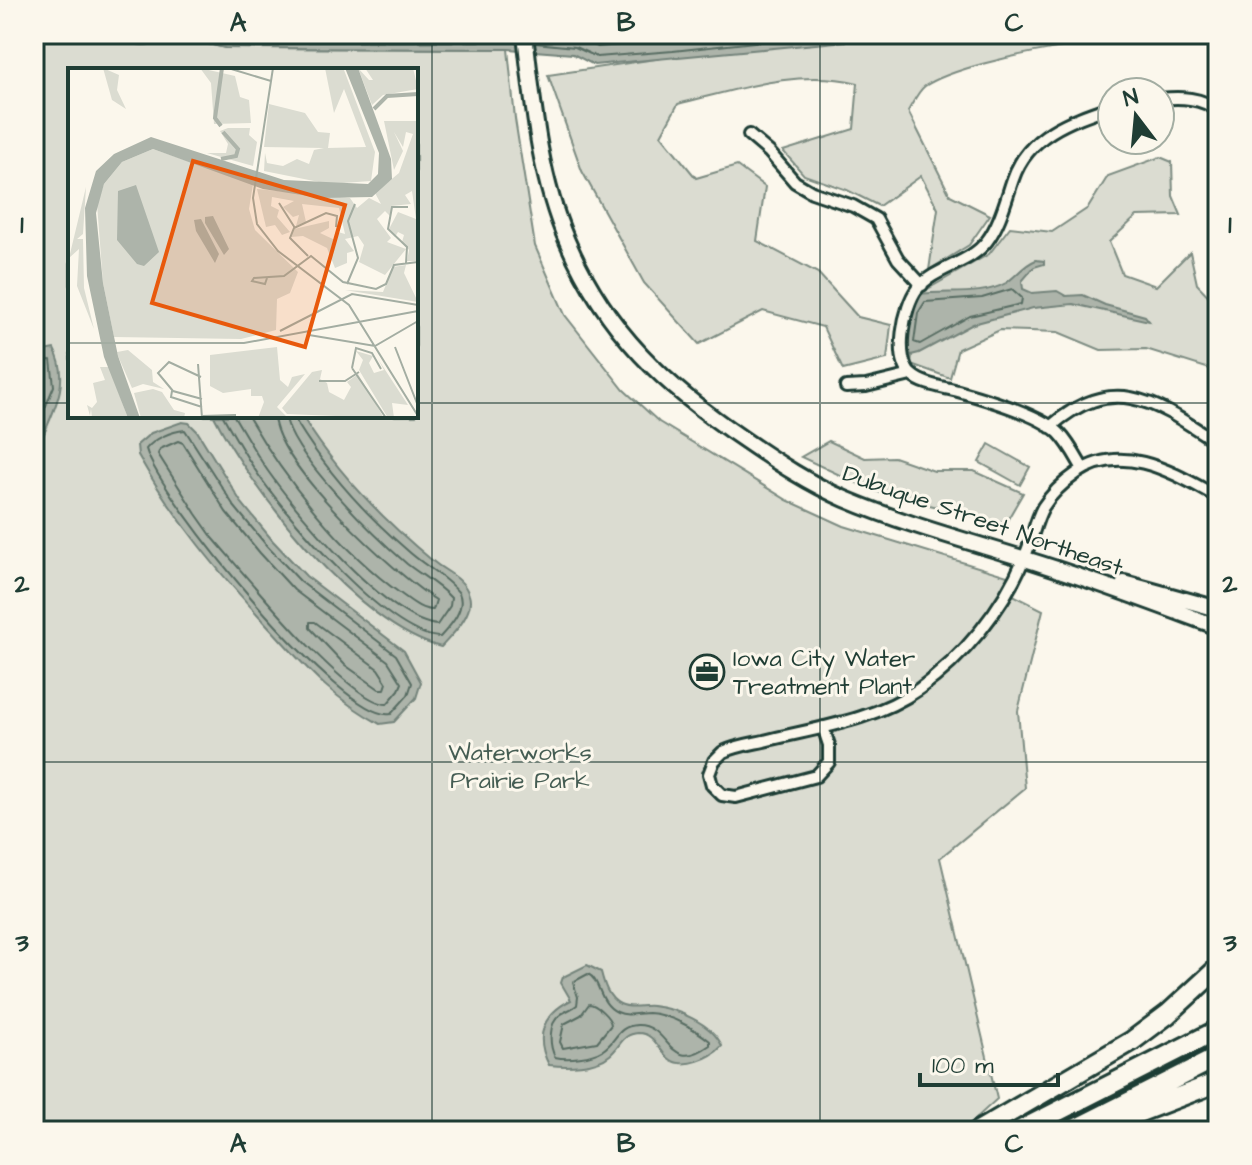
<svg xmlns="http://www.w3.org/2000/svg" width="1252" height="1165" viewBox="0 0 1252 1165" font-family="'Architects Daughter',sans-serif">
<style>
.green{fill:#dbdcd1;stroke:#7d8c82;stroke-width:2;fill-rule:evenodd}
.water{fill:#adb4aa;stroke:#74847b;stroke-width:2}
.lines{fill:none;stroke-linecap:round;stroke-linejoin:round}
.shore{stroke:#586d63;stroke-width:2}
.minor-casing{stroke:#1f3d34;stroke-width:16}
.secondary-casing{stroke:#1f3d34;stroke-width:20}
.motorway-casing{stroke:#1f3d34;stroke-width:24}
.minor{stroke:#fbf7ec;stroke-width:10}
.secondary{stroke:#fbf7ec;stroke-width:14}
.motorway{stroke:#fbf7ec;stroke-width:18}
.grid{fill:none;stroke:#1f3d34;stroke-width:2;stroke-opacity:0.55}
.labels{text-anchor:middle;stroke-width:6;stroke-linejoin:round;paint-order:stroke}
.street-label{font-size:24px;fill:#1f3d34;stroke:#fbf7ec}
.poi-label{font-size:24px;fill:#1f3d34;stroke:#fbf7ec;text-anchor:start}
.park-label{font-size:24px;fill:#455d53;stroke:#fbf7ec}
.inset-river{fill:none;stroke:#adb4aa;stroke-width:4}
.inset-road{fill:none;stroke:#a3ada2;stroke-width:2}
.view{fill:#e8590c;fill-opacity:0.15;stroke:#e8590c;stroke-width:4}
.inset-edge{fill:none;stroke:#1f3d34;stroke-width:4}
.neatline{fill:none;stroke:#1f3d34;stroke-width:3}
.grid-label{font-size:26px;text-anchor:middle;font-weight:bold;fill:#1f3d34}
</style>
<rect width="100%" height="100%" fill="#fbf7ec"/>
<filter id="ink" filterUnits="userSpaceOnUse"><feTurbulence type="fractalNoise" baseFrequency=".0125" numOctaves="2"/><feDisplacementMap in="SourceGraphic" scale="16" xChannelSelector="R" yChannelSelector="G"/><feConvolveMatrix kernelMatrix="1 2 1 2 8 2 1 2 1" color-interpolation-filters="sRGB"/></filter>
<g filter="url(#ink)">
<path class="green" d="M34,34H79L143,45L187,39L225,48L508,49L515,119L535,246L565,315L624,390L659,422L787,500L844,526L1014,578L1008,587L1013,595L1043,610L1018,711L1025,788L940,858L997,1099L962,1131H34ZM70,70H416V416H70Z
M856,34H1218V40C1164,26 972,55 925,86C918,91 913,103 908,111L950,195L990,215L969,245L929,270L938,209L921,176L879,206L847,190L804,175L783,151L854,129L858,83C798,68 736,90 678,104L661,135L696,178L737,166L765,187L757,241L818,273L858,317L891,325L887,359L843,370L823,327L763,311L699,344L644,283L582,171L548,75L716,50Z
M1160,157L1172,162L1173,196L1181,215L1137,216L1109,242L1122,274L1156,286L1190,252L1197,284L1218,306V381L1210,369L1146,349L1101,350L1058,332L1000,330L958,349L950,378L911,364L919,294L989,254L1010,227L1052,232L1088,208L1108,176Z
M829,441L865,458L894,457L934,471H974L1023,493L1005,524L874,491L801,457Z
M989,444L1030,467L1020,485L979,462Z"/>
<path class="water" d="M79,34H894L878,38L594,65L573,54L508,49L225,48L187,39L143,45Z
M1036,260L1044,261V264L1034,267L1022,281L1023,289L1032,293L1057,291L1066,296L1083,295L1105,305L1145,316L1149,321L1073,304L1033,308L973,324L919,353L911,355C899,338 910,311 919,294C946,290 981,297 1006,283C1017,276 1023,265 1036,260Z
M54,349C73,383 50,417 37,450L34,451V357L39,352Z
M214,416H302C337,473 382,519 434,562C446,572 464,578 469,595C475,613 453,634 441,647C357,626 252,491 214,416Z
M182,422L189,423L197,431L241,502L273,541L306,576L404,651L421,682L416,698L394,722L380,724C329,696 307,668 269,627C219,573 174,519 138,455L137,445L151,433Z
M587,965L601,972C604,984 608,998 620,1004C630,1009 641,1005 652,1006C675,1008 712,1023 722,1046C711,1058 686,1069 671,1060C659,1053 656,1033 638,1033C622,1034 621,1046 610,1055C596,1067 566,1067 549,1065C534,1036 543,1014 571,1000L561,983L563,977Z"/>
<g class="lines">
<path class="shore" d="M199,34L226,40L280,42L517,41
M547,34L577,37L598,47L740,34
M535,43L575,47L597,57L673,51L827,34
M1012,289L1022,298L1021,304L970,316L920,344L914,342L918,313L925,302L982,298Z
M34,362L51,360L54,386L34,435
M223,416C235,437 247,459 262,480C291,520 389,636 440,637C451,625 466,609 459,593C445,576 423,565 407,550C364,513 327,472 297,423L296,416
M234,416C246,436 257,456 270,474C299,515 388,620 437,625L450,606L451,598C439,585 421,575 407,564C378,539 288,452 286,416
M248,416C285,480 341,551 401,594C411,601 421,610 433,610L436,600C395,574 276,465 274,416
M185,430L234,506L267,546L301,582L396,655L412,683L408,695L391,714C344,724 159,497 146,449C154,439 171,431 185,430Z
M178,441L183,443L226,512L260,553L294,590L388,661L402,683L399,690L387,704C348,703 242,571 213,538L196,514L158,454L160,449Z
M310,622H315L378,669L387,683L385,689H379L345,665L310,628Z
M588,974C601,980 598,1003 617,1012C628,1017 637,1013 648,1013C669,1014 694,1028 710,1041V1045C667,1076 671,1024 637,1025C617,1026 617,1041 603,1050C592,1057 568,1060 555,1057C549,1045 548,1024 560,1015C565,1011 572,1009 577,1005L578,997L573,982Z
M589,1004C596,1004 611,1018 611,1025L597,1042L563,1048L560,1042L564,1024L581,1015Z"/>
<g class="minor-casing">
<path id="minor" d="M1160,99C1180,97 1202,97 1218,111
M749,135L769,152L795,182L812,192L853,206L876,219L898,259L922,285
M846,387L866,386L911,375
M1050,427C1115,370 1158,404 1218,443
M1083,469C1076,457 1069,443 1059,433C1041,415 983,398 958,391C943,387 923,385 912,375C893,360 904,306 917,289C935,267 970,264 987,241C1000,224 1006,199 1013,179C1028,134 1071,120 1112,106
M823,727L829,745V762L816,776L736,797L722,795L712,785L709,774L714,761L723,752C736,746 750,744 764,741C816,728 874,721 919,689C963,658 1003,609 1024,558C1032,542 1034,523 1043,507C1052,493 1064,482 1077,473C1124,441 1175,474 1218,497"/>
</g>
<g class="secondary-casing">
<path id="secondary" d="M525,34C533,104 539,176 567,241C606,332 666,387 746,441C778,463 810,484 845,499C909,526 976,543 1041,564C1101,583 1159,605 1218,627
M1124,583L1218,609"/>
</g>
<g class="motorway-casing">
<path id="motorway" d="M1106,1125L1218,1082
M978,1131L1132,1041L1168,1014L1218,968
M1019,1131L1218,1030
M1071,1131L1218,1057"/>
</g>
<use href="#minor" class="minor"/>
<use href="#secondary" class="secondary"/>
<use href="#motorway" class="motorway"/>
</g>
</g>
<path class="grid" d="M432,34V1131M820,34V1131M34,403H70M416,403H1218M34,762H1218"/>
<defs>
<g id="office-ring" transform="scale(1.8)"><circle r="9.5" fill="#fbf7ec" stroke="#1f3d34" stroke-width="1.5"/><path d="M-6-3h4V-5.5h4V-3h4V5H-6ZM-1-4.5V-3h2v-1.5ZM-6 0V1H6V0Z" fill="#1f3d34"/></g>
</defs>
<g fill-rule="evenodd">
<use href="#office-ring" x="707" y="672"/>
</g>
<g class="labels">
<g class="street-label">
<text transform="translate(983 520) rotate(19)" y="8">Dubuque Street Northeast</text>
</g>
<g class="poi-label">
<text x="733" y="666">Iowa City Water<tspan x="733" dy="28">Treatment Plant</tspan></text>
</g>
<g class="park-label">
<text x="520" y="760">Waterworks<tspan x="520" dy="28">Prairie Park</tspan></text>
</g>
</g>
<g transform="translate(68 68)">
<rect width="350" height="350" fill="#fbf7ec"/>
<path d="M35,0L51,7L49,22L58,41L44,32ZM132,0L167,8L172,29L181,32L183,55L146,56L143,15ZM257,0L276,2L307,84L303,113L261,116L196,103L197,85L199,95L215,98L229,91L241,96L246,82L256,80L196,79L201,36L237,45L250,64L262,65L260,80L298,79L276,21L266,45ZM290,0L301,12H305L297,0H345L350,21L315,27L304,37ZM316,53H350V193H339L341,182L334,174L336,167L330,164L327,169L321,161L330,144L348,151L344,123L337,127L343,136L323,138V149L317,143L309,151L323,170L319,174L338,181L317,207L291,194L296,177L290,168L277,171L286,183L279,185V195L267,200L259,180L235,168L223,169L226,161L261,153V160L252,165L267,172L270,164L277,166L271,140L234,136L238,154L228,158L231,147L225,149L215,139L226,133L204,129L203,138L211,142L209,149L222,164L214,167L207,157L198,159L189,121L282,130L289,140L301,130L313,136L307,125L331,105L345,66L338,64L335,79L326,64L335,83L326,102ZM160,60H182L181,67L189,74L185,98L139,85H158L160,76L152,63ZM85,81L185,116L181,141L187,162L230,204L222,225L209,231L208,262L173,271L46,269L35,215L29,136L36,116L54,94ZM18,119L15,166L9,171H15L16,220L26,261L9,218L11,181L1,190ZM338,197L336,205L350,234L277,222L315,224L325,199ZM209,279L212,312L220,319L224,309L237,306L209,339L220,350H190L196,334L194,328H183V321L155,325L142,318V287ZM60,282L84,302L85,314L96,321L75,316L64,320L50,288L49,284ZM288,283L305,288L301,295L306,305L316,302L310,291L340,337L324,335L326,350H320L291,302L295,292ZM32,299H41L60,350H24L23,341L22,348L19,337L24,340L29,334L25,315L37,312ZM254,302L252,311L259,315L261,324L276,332L283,319L279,314L290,306L316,350L219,346L214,340L244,304ZM85,321L94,324L106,342L117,345L116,350H73L66,325Z" fill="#dbdcd1"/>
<path d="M277,0H290L323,91L324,111L304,129L253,130L195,121L85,81L54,94L36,116L28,145L35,215L50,288L72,350H60L36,289L19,208L17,140L28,103L46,86L83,69L216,112L300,116L310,106L311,85ZM68,117L91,184L76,198L69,196L49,172L50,123ZM145,148L161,181L156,187L137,155V149ZM133,151L151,186L147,195L128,163L126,152Z" fill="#adb4aa"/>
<path class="inset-river" d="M306,41L319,28L350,26M153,58L147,50L154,0M153,91L168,88L170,81L155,64"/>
<path class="inset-road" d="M160,0L203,13M205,0L185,130L189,156L210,183L281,237L350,348M211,135L227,160M240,188L222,170L226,160L258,145L269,148L268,159M338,195L339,179L320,161L324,139H340M199,210L197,216L184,213L186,210L216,208L243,188L275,214L308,221L318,216L326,197L350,194M279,216L290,190L280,153L287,136M212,263L284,226L350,237M241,267L307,278L350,253M0,275H176L350,243M327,279L350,338M130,296L134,350M284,300L318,350M284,300L288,280L304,285L313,301M133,309L101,294L90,305L105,323L134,331M251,313H277L291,304M104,323L103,329L134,339M134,348L168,347"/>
<path class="view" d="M125,93L277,137L237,279L84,235Z"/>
<rect width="350" height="350" class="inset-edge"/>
</g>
<rect width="1252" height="1165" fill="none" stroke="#fbf7ec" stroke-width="88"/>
<g transform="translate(1136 116) rotate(344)"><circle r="38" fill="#fbf7ec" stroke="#a3ada2" stroke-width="2"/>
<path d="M0-6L14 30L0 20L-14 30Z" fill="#1f3d34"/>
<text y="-12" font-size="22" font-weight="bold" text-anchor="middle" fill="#1f3d34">N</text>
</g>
<path d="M920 1073v12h138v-12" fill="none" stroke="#1f3d34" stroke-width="4"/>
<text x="932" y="1073" font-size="24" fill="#1f3d34" stroke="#fbf7ec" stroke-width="6" paint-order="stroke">100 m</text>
<rect x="44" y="44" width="1164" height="1077" class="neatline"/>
<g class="grid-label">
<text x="238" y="31">A</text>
<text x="626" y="31">B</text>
<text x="1014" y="31">C</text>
<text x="22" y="233">1</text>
<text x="1230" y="233">1</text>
<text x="22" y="592">2</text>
<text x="1230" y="592">2</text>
<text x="22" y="951">3</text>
<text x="1230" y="951">3</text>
<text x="238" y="1152">A</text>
<text x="626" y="1152">B</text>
<text x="1014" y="1152">C</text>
</g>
</svg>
